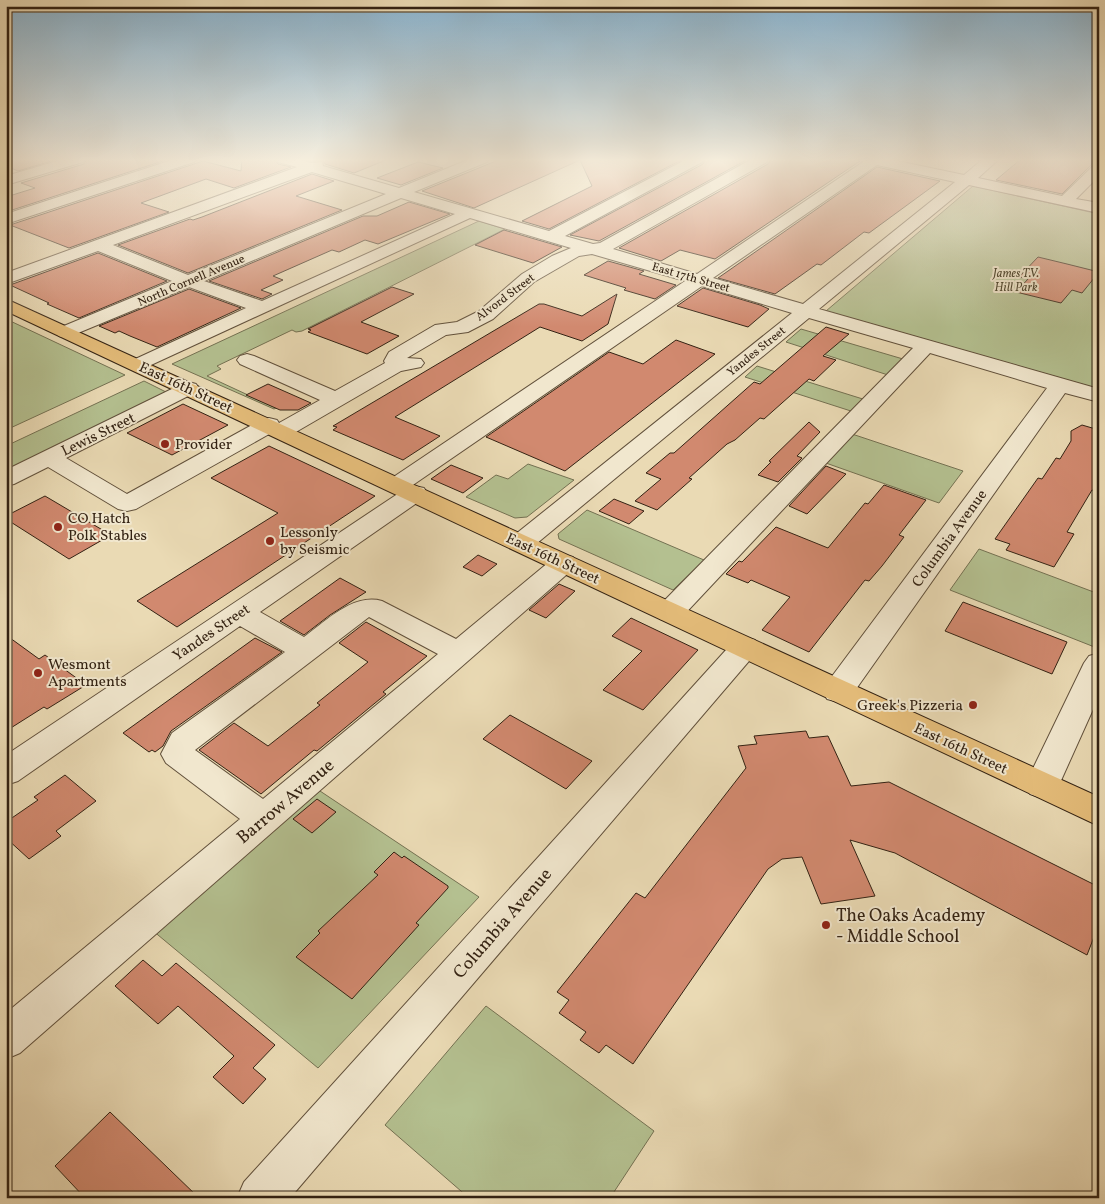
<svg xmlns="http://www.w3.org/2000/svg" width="1105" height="1204" viewBox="0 0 1105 1204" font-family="Vollkorn,serif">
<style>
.green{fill:#b4c090;stroke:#747152}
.building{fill:#d1896f;stroke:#332213}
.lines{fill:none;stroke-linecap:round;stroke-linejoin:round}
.minor-casing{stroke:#61503b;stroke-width:2}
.major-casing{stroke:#332213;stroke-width:2}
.minor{fill:#f1e7ce;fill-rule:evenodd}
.major{fill:#e5bd7a;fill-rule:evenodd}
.poi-dot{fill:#8f2418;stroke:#f1e7ce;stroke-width:2}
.labels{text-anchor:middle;stroke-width:4;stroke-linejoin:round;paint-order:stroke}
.far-park-label{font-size:12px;font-style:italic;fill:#534a32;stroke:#f1e7ce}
.far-street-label{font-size:12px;fill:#332213;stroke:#f1e7ce}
.street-label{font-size:15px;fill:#332213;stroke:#f1e7ce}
.poi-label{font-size:15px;fill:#332213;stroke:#f1e7ce;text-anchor:start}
.near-street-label{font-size:18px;fill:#332213;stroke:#f1e7ce}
.near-poi-label{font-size:18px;fill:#332213;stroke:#f1e7ce;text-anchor:start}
</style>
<rect width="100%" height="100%" fill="#eadab4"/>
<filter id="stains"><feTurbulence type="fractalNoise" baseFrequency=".004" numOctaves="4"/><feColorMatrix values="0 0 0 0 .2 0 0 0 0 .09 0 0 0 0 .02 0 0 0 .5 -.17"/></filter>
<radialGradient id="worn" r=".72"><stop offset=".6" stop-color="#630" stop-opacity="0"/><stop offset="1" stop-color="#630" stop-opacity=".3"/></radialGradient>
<path class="green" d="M973,186L1099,214V389L826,311Z
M479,221L505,229L302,331L296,332L292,330L217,366L221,369L207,376L276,408L274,409L172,364Z
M6,319L125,375L6,430Z
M801,329L903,359L888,375L786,342Z
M757,366L866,400L854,412L745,377Z
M144,381L168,393L6,472V446Z
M849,433L963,471L939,503L823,462Z
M528,464L574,480L527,517L515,518L466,497L496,475L508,479Z
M587,510L704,560L673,590L559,539L558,534Z
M979,549L1099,594L1097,648L950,590Z
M317,789L479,897L318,1068L152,930Z
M486,1006L654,1131L610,1198H469L385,1125Z"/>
<path class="building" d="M6,159H58L18,171L6,166Z
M87,159H169L6,212V197L35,188L21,183L84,164Z
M242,159H274L278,164L291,167L234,188L206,179L141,203L169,212L69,248L10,225L203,161L241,171Z
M304,159H386V160L354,173L325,164L323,160L311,161Z
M501,159H683L549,229L522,221L592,186L580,160L474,208L422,191Z
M706,159H748L599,241L570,235L703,164Z
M771,159H859L860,161L715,259L680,250L661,261L619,248L768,164Z
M1021,159H1097L1062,194L996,180Z
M418,162L443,168L401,185L377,178Z
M877,167L940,181L869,233L864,232L821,265L817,264L775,294L718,278Z
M312,174L334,181L296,196L342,210L188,273L118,245L190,219L193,220L202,217Z
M409,202L450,214L378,244L365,240L339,252L332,250L273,276L283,280L261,290L272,294L262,299L209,281L363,216H377Z
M504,230L562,247L533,263L475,245Z
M98,253L167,281L79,318L47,304L49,303L10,285Z
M1038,257L1067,264L1099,272L1082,293L1072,290L1061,303L1016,292L1028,279L1019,277Z
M608,261L644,271L639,274L676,285L655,299L624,290L626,288L584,275Z
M392,287L414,294L361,322L399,336L367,354L308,332L311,330L308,329Z
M703,288L760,305L769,309L748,327L677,306Z
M189,289L241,308L157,347L130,336L119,331L115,333L99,326Z
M617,294L608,324L582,341L540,327L395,417L440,436L403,460L333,430L337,427L333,426L539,304H544L582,316Z
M826,327L849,334L823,356L836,360L814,381L809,379L764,419L760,418L735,440L727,444L689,478L692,479L657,510L635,501L661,479L646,473L670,453H674L754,382L760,384Z
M676,340L715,354L565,471L486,437L609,352L643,364Z
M268,384L311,403L298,410H280L246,395Z
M183,404L228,425L172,455L127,433Z
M809,422L820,432L797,456L802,458L778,482L758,475L771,462L769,461Z
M1082,425L1099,430V492L1092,490L1067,532L1074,534L1054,567L1006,550L1010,544L995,539L1038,478L1042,479L1056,458L1060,459L1071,441V431Z
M269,446L375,496L177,627L137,601L278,513L211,478Z
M451,465L483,478L463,493L431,479Z
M826,466L846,474L807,514L789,506Z
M884,485L926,500L899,535L904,537L882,566L869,581L865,580L809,652L762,630L790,597L751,580L748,583L726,574L739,561L742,562L776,527L828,548L865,503L868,504Z
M45,496L111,535L69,559L6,519V516Z
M614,499L644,511L629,524L599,511Z
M478,555L497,564L482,576L463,567Z
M340,578L366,592L330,615L304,635L280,621Z
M559,584L575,591L546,618L529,610Z
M963,602L1067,642L1052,674L945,631Z
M631,618L698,650L643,710L603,690L642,651L612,636Z
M366,622L427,656L383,692L386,694L317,751L314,750L261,794L199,750L234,723L268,746L320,705L317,703L368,662L339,643Z
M6,635L39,659L45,655L86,685L47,709L44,707L6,731Z
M255,638L282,652L171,731L163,746L155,752L152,750L149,752L123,733Z
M510,715L592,761L566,789L483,739Z
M806,731L809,738L828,736L851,786L889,782L1099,887V924L1087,955L895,853L850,840L875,896L821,904L802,857L782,859L768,869L633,1064L606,1045L599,1053L580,1040L586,1032L559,1013L569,1000L557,992L636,893L645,898L746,768L738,746L757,744L754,736Z
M65,775L96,801L56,831L61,836L29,859L6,838V822L38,800L34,797Z
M317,799L336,812L312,833L293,819Z
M394,852L402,858L404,856L448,886V888L416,923L419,925L352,999L296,957L320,933L318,931L378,875L374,872Z
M143,960L162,976L176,963L275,1045L253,1068L266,1079L243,1104L213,1077L234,1056L178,1006L158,1024L115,986Z
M110,1112L199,1198H85L55,1166Z"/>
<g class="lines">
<g class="minor-casing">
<path id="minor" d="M64,159H85L83,162L6,185V176Z
M175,159H196L194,162L6,224V214Z
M276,159H298L311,163L322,162L323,166L399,188L470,159H489L487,162L414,192L549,231L687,159H704L702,162L565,236L593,244L600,243L752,159H769L767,162L613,249L697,274L863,162L861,159H888L964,175L983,159H999L978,178L1062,196L1094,165L1099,164V176L1076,199L1099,203V213L969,185L819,309L1099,389V402L1065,393L849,699L838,702L827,699L823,691L827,683L1047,388L930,353L680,619L670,621L660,619L656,612L660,605L913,348L809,318L530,549L521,551L512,549L508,543L512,537L792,313L702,286L410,487L415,486L424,488L427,493L424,498L260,612L304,637C326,621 353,593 382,601L456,639L555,557L564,555L573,557L577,563L573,569L20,1053L6,1059V1013L240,819L166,763L161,754L172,733L285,652L240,626L18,781L6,785V755L402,491L397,492L389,490L385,485L389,480L685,281L592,254L579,256L534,282L493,319L468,332L446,335L407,358L421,359L424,363L421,367L401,371L289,436L281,438L273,436L271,433L136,509L127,511L118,509L48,467L14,484L6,486V470L182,384L189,382L196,384L199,388L196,392L66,458L127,494L261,420L269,418L277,420L279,423L320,400L240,364L237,360L240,356L247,354L254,356L335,391L385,363L384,361L389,352L435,325L457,322L479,311L522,274L552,256L571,248L470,218L138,371L131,369L128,365L131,361L246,308L189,287L66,338L59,336L56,332L59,328L172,281L98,251L6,284V273L297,167L278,162ZM877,165L955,182L803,304L713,278ZM312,172L386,194L188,275L113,245ZM401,198L455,214L262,301L204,281ZM369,617L438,654L263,799L195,750Z
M745,637L755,640L759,647L755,654L290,1198H237L244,1182L735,640Z
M1099,653V696L1059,785L1054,794L1042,798L1030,794L1025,785L1084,663L1089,656Z"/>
</g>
<g class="major-casing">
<path id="major" d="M6,299L1099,797V826L6,311Z"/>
</g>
<use href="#minor" class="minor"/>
<use href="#major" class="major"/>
</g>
<linearGradient id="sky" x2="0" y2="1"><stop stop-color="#89b6d4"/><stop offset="0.49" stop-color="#f6eedd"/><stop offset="1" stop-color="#f6eedd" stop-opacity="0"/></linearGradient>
<rect width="1105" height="327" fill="url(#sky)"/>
<g class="poi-dot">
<circle cx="165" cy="444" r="5"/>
<circle cx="58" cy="527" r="5"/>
<circle cx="270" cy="541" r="5"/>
<circle cx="38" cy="673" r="5"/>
<circle cx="973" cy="705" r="5"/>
<circle cx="826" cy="925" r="5"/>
</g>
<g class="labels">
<g class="far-park-label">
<text x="1016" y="277">James T.V.<tspan x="1016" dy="14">Hill Park</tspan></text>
</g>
<g class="far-street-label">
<text transform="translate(691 277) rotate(16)" y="4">East 17th Street</text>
<text transform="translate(191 280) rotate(-23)" y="4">North Cornell Avenue</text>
<text transform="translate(505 297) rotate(-37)" y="4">Alvord Street</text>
<text transform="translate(756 351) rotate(-39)" y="4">Yandes Street</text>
</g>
<g class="street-label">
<text transform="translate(186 387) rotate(25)" y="5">East 16th Street</text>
<text transform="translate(98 434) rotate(-26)" y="5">Lewis Street</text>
<text transform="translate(949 538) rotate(-54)" y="5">Columbia Avenue</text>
<text transform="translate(553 558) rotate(25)" y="5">East 16th Street</text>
<text transform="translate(211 632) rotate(-34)" y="5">Yandes Street</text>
<text transform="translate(961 748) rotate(25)" y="5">East 16th Street</text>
</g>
<g class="poi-label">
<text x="175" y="449">Provider</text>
<text x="68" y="523">CO Hatch<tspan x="68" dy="17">Polk Stables</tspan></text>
<text x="280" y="537">Lessonly<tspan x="280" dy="17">by Seismic</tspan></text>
<text x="48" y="669">Wesmont<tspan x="48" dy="17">Apartments</tspan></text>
<text x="963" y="710" text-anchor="end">Greek's Pizzeria</text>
</g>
<g class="near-street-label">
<text transform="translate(285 801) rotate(-40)" y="6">Barrow Avenue</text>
<text transform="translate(502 923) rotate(-49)" y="6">Columbia Avenue</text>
</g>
<g class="near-poi-label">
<text x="836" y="921">The Oaks Academy<tspan x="836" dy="21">- Middle School</tspan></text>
</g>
</g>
<rect width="1105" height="1204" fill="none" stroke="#eadab4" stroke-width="25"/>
<rect x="8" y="8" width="1090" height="1189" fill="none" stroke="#332213" stroke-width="2.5"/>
<rect x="12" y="12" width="1080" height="1179" fill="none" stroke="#332213"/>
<rect width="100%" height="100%" filter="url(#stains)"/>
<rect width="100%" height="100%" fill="url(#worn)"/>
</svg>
